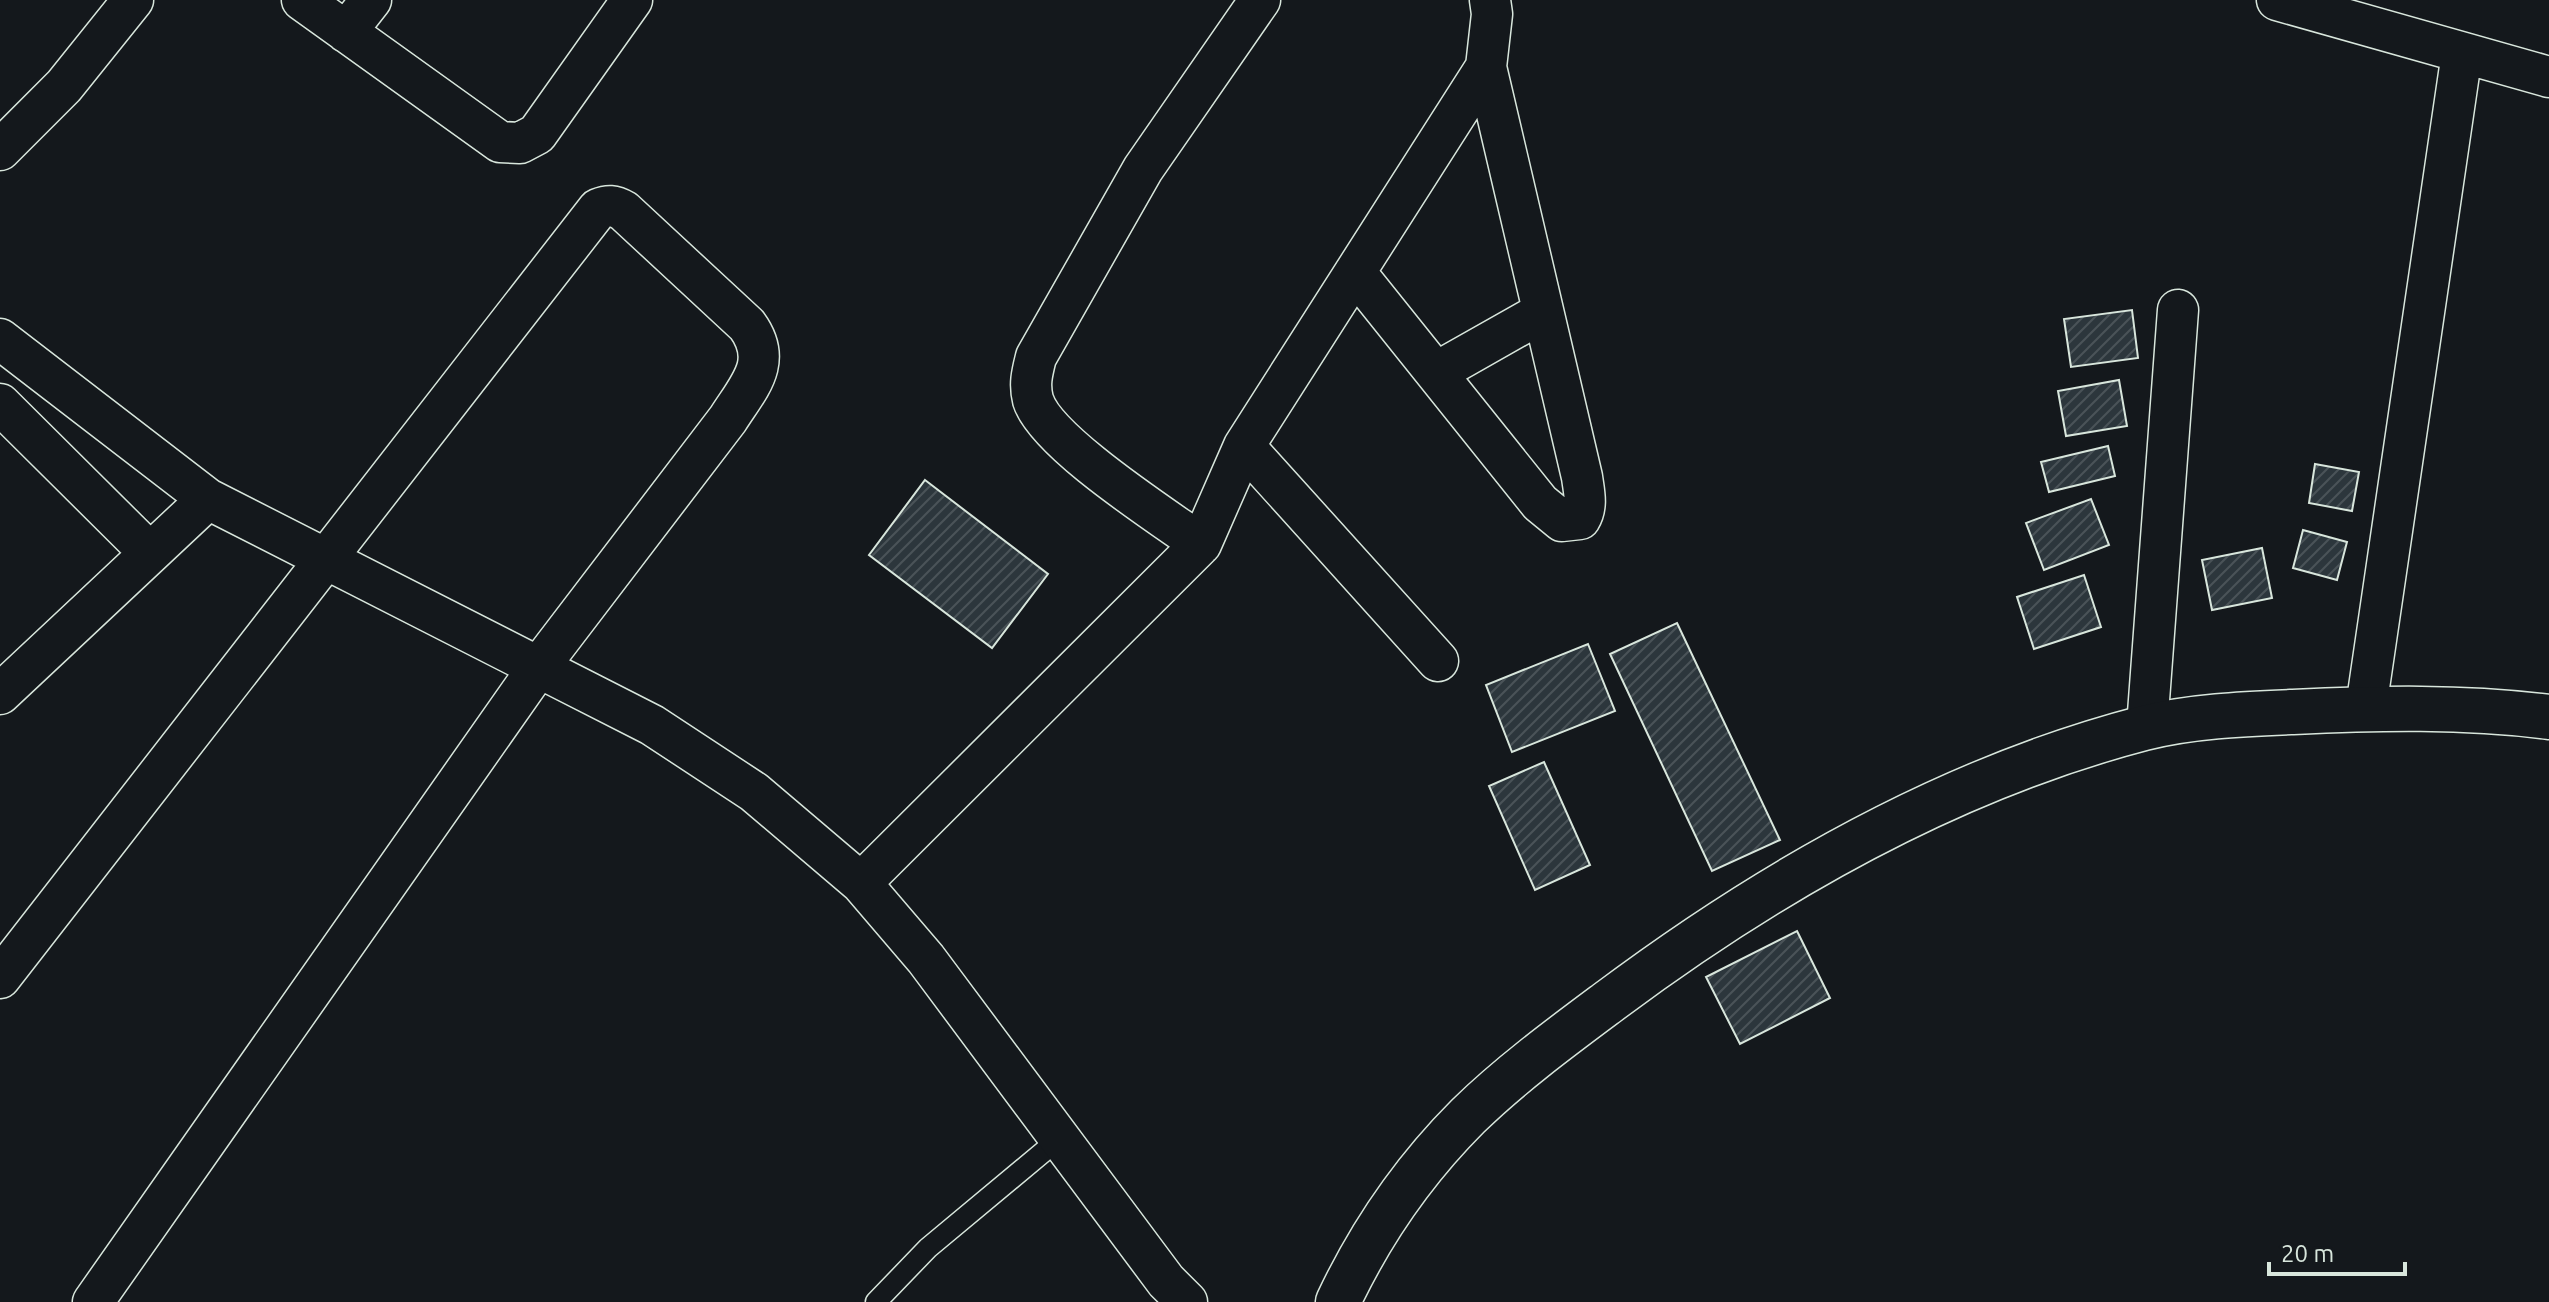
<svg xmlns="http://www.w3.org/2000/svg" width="2549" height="1302" viewBox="0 0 2549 1302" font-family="Ubuntu,sans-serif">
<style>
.building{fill:url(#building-hatch);stroke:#d8e6dc;stroke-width:2}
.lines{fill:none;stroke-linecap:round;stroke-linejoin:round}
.lane-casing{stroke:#d8e6dc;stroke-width:23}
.street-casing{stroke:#d8e6dc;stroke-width:43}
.secondary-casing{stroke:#d8e6dc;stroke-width:47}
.lane{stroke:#14181c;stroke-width:20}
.street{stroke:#14181c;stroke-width:40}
.secondary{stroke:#14181c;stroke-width:44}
</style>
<defs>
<pattern id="building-hatch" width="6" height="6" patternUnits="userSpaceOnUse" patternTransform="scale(2)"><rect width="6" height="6" fill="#2c363c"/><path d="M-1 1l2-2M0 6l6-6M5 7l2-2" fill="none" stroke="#4a5358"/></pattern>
</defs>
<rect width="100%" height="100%" fill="#14181c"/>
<path class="building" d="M2132,310L2138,358L2071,367L2064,319Z
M2119,380L2127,426L2066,436L2058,391Z
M2108,446L2115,476L2049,492L2041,462Z
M2315,464L2359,472L2352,511L2309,503Z
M925,480L1048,574L992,648L869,555Z
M2091,499L2109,545L2044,570L2026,523Z
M2303,530L2347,542L2337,580L2293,568Z
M2262,548L2272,598L2212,610L2202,560Z
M2084,575L2101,627L2034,649L2017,597Z
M1677,623L1780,840L1712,871L1610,654Z
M1588,644L1615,711L1512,752L1486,685Z
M1544,762L1590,865L1535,890L1489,786Z
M1797,931L1830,998L1740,1044L1706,977Z"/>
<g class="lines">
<g class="lane-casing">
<path id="lane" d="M876,1302L928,1248L1060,1138"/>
</g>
<g class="street-casing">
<path id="street" d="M302,0L500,142L520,143L537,134L632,0
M2277,0L2549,77
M346,32L371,0
M0,150L64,86L133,0
M1355,272L1540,503L1562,521L1580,519C1588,506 1584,492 1582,477L1486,67L1492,14L1490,0
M0,339L208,499L652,725L754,792L861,883L926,959L1166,1281L1187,1302
M1437,372L1543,312
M0,404L150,553
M1244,446L1438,661
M1201,544C1162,516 1046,442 1033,400C1029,384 1032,373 1036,357L1143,169L1260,0
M0,694L208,499
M2366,708L2462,53
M2147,727L2178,310
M861,883L1201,544L1244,446L1486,67
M0,978L598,209C608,205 614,205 624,211L747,325C774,362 749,386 728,419L538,668L93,1302"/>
</g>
<g class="secondary-casing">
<path id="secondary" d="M1338,1302C1370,1234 1415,1169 1468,1116C1510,1075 1560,1038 1607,1003C1767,883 1948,779 2144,728C2191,716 2244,714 2293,712C2378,708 2464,706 2549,717"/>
</g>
<use href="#lane" class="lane"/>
<use href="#street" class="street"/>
<use href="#secondary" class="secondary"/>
</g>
<path d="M2269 1262v12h136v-12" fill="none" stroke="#d8e6dc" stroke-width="4"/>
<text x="2281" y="1262" font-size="24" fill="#d8e6dc" stroke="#14181c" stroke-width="6" paint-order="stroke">20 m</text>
</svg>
